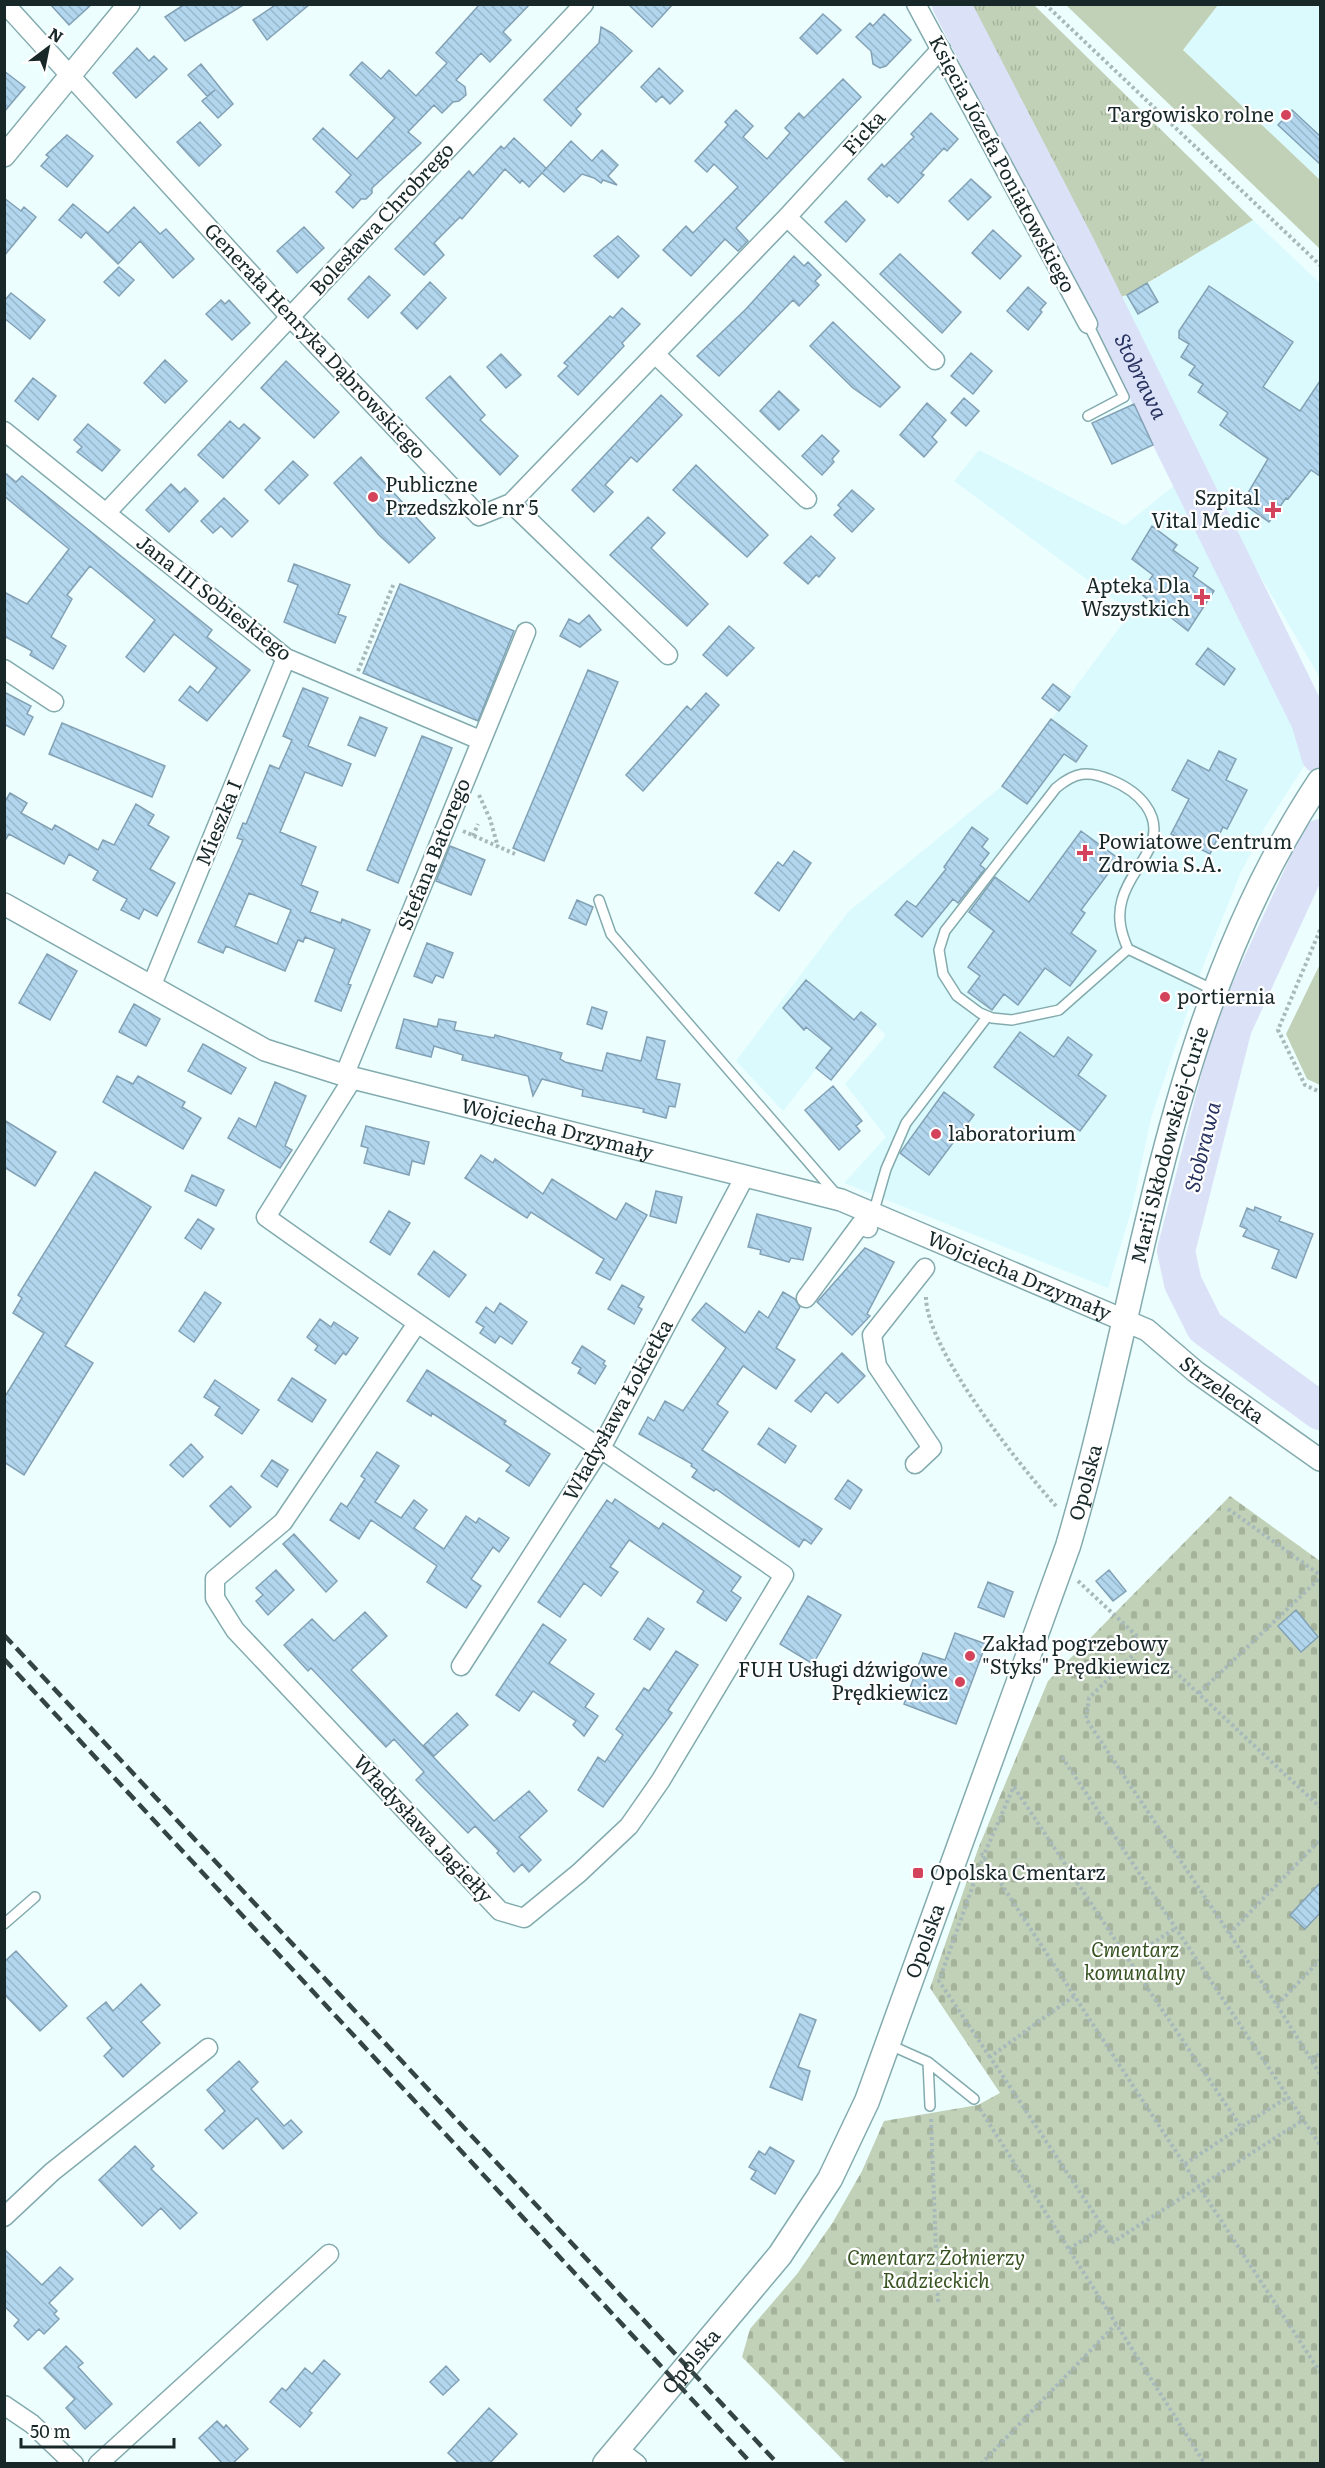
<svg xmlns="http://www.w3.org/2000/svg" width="1325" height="2468" viewBox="0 0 1325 2468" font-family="Literata,serif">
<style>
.built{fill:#dbfafd}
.grass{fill:url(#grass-tufts)}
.cemetery{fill:url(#cemetery-stones)}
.green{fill:#c1d1b7}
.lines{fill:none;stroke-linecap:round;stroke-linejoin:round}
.river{stroke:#dbe2f8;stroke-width:38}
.building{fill:url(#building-back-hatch);stroke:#83a1b4;stroke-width:1.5;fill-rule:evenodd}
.service-casing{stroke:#83abae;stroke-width:12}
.minor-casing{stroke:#83abae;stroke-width:21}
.tertiary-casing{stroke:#83abae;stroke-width:24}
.secondary-casing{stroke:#83abae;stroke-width:27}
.path{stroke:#a8b9ba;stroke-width:4;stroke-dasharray:3 3;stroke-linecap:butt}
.service{stroke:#fff;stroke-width:9}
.minor{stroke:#fff;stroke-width:18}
.tertiary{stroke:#fff;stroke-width:21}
.secondary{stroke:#fff;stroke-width:24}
.rail{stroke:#344445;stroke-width:4.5;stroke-dasharray:12 6;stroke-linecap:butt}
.poi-dot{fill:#d4435c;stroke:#fff;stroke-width:2}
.labels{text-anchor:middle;stroke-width:4.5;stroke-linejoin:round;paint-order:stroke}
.poi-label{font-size:20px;fill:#182829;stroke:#fff;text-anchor:start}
.street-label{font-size:20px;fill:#182829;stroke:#fff}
.park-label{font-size:20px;font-style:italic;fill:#375321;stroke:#fff}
.water-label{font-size:21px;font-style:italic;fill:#273260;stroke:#fff}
</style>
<defs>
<pattern id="grass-tufts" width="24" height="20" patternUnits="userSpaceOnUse" patternTransform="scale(1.5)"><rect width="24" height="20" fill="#c1d1b7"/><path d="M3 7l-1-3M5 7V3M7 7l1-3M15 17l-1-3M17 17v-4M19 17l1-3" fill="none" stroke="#a5b39d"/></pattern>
<pattern id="cemetery-stones" width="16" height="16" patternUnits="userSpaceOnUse" patternTransform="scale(1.5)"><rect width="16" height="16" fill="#c1d1b7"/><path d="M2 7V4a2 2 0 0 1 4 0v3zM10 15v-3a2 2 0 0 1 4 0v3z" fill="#a5b39d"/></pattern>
<pattern id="building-back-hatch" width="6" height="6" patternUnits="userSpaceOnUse" patternTransform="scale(1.5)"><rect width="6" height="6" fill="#b1d6ee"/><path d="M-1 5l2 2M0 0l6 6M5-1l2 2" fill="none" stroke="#98b8cc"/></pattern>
</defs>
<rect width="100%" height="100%" fill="#edfeff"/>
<path class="built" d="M1218,5H1320V180L1183,50Z
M1253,220L1320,283V678L1258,572L1112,300L1128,295Z
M979,450L1125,525L1180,481L1312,754L1265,827L1241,872L1203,966L1151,1118L1132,1208L1108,1288L844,1183L886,1137L845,1084L886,1035L861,1012L783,1111L736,1061L848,912L1002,786L1131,612L954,481Z"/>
<path class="grass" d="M956,5H1034L1253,220L1127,295L1112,300Z"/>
<path class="cemetery" d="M1230,1496L1320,1561V2463H846L742,2357L750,2329L797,2274L833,2222L862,2171L884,2121L978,2105L1000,2093L930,1988L978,1849L1048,1681Z"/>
<path class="green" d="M1066,5H1218L1183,50L1320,180V249Z
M1320,964V1085L1307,1079L1286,1034Z"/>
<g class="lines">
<g class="river">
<path id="s1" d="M951,4L1077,248L1310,721L1320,755"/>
<path d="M1320,838L1233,1027L1176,1251L1183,1283L1205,1327L1320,1411"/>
</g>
</g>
<path class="building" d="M50,4H92L69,25Z
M185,4H245L185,41L165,17Z
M277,4H310L267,40L253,20Z
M480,4H530L503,32L511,40L490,62L481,53L456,80L465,87L466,95L459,101L453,102L442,113L434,105L408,132L421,143L372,188V193L366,199H361L353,208L336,192L351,175L313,139L323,128L357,159L395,118L350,75L362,62L381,79L389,70L416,96L447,63L436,53Z
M628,4H673L652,27Z
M823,14L841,30L817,54L800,38Z
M884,14L911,40L886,66L880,68L873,64L871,51L856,37L870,23L873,26Z
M601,27L612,33L632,51L576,109L581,114L571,126L544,100L599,43Z
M137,48L149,61L154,56L167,69L136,98L113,73Z
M201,64L233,104L218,118L202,101L215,90L207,96L188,75Z
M659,68L683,91L670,104L662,96L656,102L641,87Z
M4,71L25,87L4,112Z
M843,79L861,97L736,228L748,241L738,251L725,239L691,276L663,250L686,226L693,233L738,187L714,164L707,172L695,161L728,125L725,122L736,110L753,126L743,137L767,159L790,133L785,128L799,113L804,118Z
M1292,110L1320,136V164L1278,125Z
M931,113L958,139L947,151L944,148L921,173L924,175L898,203L889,195L887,197L868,179L882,164L884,167L914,137L911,134Z
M200,122L221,145L199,166L177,142Z
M67,135L93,156L67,187L41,166L49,157L46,155Z
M514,138L546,168L543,172L571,141L592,161L602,150L618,165L608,176L617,185L603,180L601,183L594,178L582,174L564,192L542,173L529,187L522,180L520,183L505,169L462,219L460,217L434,243L444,255L424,275L395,249L469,171L473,176L501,146L504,149Z
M971,179L991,197L968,220L949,201Z
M4,198L21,211L24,207L36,217L4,256Z
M846,201L865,220L846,242L825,222Z
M73,204L108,233L134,207L160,234L166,229L194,259L173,278L140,241L118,264L86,232L81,238L59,220Z
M304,227L324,248L297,273L277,251Z
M993,230L1021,256L1000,279L972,253Z
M618,236L639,256L618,278L594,256Z
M900,254L961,312L942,333L880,274Z
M794,256L804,266L808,262L821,275L815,281L819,285L799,306L793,300L719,376L697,356L746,309Z
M119,267L134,280L119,296L104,282Z
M369,276L390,295L368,318L348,299Z
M430,282L446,298L417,329L401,313Z
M1147,283L1158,302L1138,314L1127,295Z
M1209,286L1293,342L1263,387L1300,411L1320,381V476L1311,470L1288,499L1286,498L1269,522L1242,503L1268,459L1220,425L1228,413L1198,392L1203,384L1189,375L1195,366L1181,357L1189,344L1179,338V331Z
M1028,287L1046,303L1040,310L1042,312L1028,330L1007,311Z
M11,293L45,320L30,339L4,318V301Z
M221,300L225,304L229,300L250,323L232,340L206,314Z
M622,308L640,324L622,343L624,346L578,395L558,376L568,366L564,363L610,316L613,318Z
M833,322L900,387L880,407L853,388L810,346Z
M971,353L992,371L973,394L951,376Z
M501,354L521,375L506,388L487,367Z
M165,360L187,381L165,403L144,383Z
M286,361L339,412L314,438L261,388Z
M450,376L485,415L480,420L518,456L500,475L426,398Z
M33,378L56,396L38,420L15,401Z
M779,391L799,410L779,430L760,411Z
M661,395L682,415L637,462L631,457L605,485L613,492L594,512L572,490Z
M964,398L979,411L966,426L951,413Z
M927,403L946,420L932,437L937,442L924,457L900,435Z
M1134,404L1153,445L1112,464L1092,423Z
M230,421L239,429L244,424L260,438L223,478L198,455Z
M88,424L120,450L102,471L77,452L82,447L74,440Z
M822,435L839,451L832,459L834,462L822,475L802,456Z
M361,457L435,538L409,563L379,535L334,483Z
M293,461L308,475L279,504L265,490Z
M696,465L768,535L747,557L673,490Z
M4,472L16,482L22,476L212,630L207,637L250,670L207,721L179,700L190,686L198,693L217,668L174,634L144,672L126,657L155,620L90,566L67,595L72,599L51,637L66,646L53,669L30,655L32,651L4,636V592L27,604L69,549L4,496Z
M171,484L180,493L185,488L198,501L169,532L146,510Z
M852,490L874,509L852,532L834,515L841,508L838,505Z
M224,498L248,521L232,537L221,526L213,533L201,521Z
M648,517L665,533L651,548L708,604L687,626L610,555Z
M1152,526L1177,545L1173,550L1198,568L1193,576L1214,591L1188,631L1140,593L1153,575L1132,559Z
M811,536L835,558L819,577L816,575L808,584L784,563Z
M294,564L350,585L338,614L346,617L335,643L284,622L298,585L288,581Z
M400,584L514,631L478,721L363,673Z
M589,615L601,630L580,647L560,636L569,619L579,624Z
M729,626L754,648L727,676L703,655Z
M1208,648L1235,669L1224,685L1196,664Z
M588,670L618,682L544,861L513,848Z
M1053,684L1070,697L1059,711L1042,698Z
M303,688L328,698L308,746L351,764L342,786L305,772L280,832L316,847L301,885L318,892L310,912L341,923L342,919L370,930L348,984L351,985L341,1011L315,1001L335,949L305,937L303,942L298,940L285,971L226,946L223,953L198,942L243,840L237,838L243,823L246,824L270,765L279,769L292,740L283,736ZM249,893L291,910L277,944L235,926Z
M4,692L31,706L27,714L33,717L24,735L4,724Z
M706,693L719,705L643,791L626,775L687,706L691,710Z
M360,717L387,728L375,756L348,745Z
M1051,719L1087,746L1076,762L1064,754L1027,804L1002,786Z
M62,723L165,766L152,797L49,754Z
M422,736L452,748L398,883L367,870Z
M1219,751L1236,759L1226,780L1247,790L1227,829L1223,827L1210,854L1171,834L1189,799L1172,790L1188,760L1209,771Z
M10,793L27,803L21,813L52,830L55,825L98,850L103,840L114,845L136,804L154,815L148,825L169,837L150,869L175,883L157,916L144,909L139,919L121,910L127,899L93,880L98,871L69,854L64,864L9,834L4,842V803Z
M972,827L988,839L982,847L989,853L980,865L985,869L958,903L953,899L922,937L895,915L907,901L916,907L946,869L944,867Z
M1081,831L1119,859L1081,910L1085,913L1071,933L1096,951L1070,986L1045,968L1018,1005L1004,994L992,1010L968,992L980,976L968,967L994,931L969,912L995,877L1029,902Z
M450,846L485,860L471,895L436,881Z
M794,851L811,863L779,911L755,893L778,862L783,866Z
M577,900L593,907L586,925L569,918Z
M427,943L453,953L443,978L436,975L432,983L414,976Z
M47,954L77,971L50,1020L19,1003Z
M806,980L854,1020L861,1012L876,1024L831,1080L816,1068L832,1048L806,1027L804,1030L783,1008Z
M134,1004L160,1019L146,1046L119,1032Z
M592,1007L607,1012L602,1029L587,1024Z
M404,1019L437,1027L439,1019L456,1022L454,1030L494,1038L495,1035L562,1053L560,1059L565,1062L602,1071L607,1053L641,1061L647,1037L665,1041L656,1079L680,1084L675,1107L669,1106L666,1118L643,1112L644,1109L582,1096L583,1090L542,1079L533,1096L528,1076L462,1060L463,1055L434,1046L431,1057L396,1048Z
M1020,1032L1054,1057L1068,1037L1092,1055L1078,1075L1106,1096L1080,1131L994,1067Z
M203,1044L246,1068L231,1094L188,1071Z
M117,1076L133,1084L138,1076L185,1102L182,1107L201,1118L183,1149L103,1102Z
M275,1082L306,1096L285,1146L292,1150L280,1168L228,1138L239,1118L256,1127Z
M833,1086L862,1121L856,1126L860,1131L839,1150L805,1110Z
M944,1092L974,1115L929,1175L900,1153Z
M4,1120L56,1152L35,1186L4,1167Z
M366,1126L429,1142L424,1164L412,1161L409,1175L364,1163L368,1148L361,1146Z
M481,1155L493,1163L495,1159L543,1194L552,1179L616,1220L626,1203L647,1215L610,1280L596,1273L604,1259L531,1212L527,1218L465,1178Z
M95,1172L151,1207L65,1346L93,1363L24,1475L4,1462V1398L44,1333L13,1313L22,1298L18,1295Z
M192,1175L224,1190L216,1206L185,1191Z
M656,1191L682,1197L676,1223L650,1216Z
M1255,1207L1281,1217L1279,1221L1313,1234L1296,1278L1272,1268L1279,1250L1243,1236L1247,1229L1240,1226L1247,1208L1254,1211Z
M389,1211L410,1223L390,1255L370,1242Z
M757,1214L811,1228L803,1260L791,1258L789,1262L760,1254L761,1250L748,1247Z
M198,1219L214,1229L201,1249L185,1238Z
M865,1248L894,1262L867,1314L870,1316L852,1335L817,1302Z
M434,1251L466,1275L449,1297L418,1274Z
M622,1285L644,1297L638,1307L642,1309L634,1324L608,1309Z
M205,1292L221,1303L194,1342L179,1331Z
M783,1292L795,1299L800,1307L776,1348L795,1360L776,1389L743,1366L717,1404L728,1412L702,1450L822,1529L811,1544L804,1539L799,1547L716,1489L714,1491L692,1477L697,1470L691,1466L692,1464L639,1434L648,1417L654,1421L665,1401L683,1411L726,1348L692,1320L706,1303L745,1333L759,1311L768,1318Z
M500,1303L527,1322L512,1344L500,1336L495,1343L480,1333L484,1327L476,1322L486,1307L494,1313Z
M320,1319L331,1327L334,1322L358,1338L346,1355L343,1353L335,1364L315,1350L318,1346L307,1337Z
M582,1346L605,1361L603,1364L606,1366L595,1384L578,1373L581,1368L572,1363Z
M842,1353L865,1376L838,1403L826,1392L811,1412L795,1401Z
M427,1370L506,1421L504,1424L550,1454L529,1486L506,1471L511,1465L432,1413L431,1416L407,1401Z
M292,1378L326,1400L312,1422L278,1400Z
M215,1380L259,1410L242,1434L215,1415L220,1407L204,1397Z
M769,1428L796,1446L785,1463L758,1444Z
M191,1444L203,1457L183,1477L170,1465Z
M377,1452L399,1466L375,1502L401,1518L414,1500L427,1510L414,1528L444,1549L466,1516L476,1523L479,1518L509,1538L499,1552L493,1547L471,1579L481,1586L466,1608L427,1582L437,1566L371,1520L359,1539L330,1520L341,1503L347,1507L365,1479L361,1476Z
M272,1460L288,1470L277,1487L261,1476Z
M848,1480L862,1490L850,1509L835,1499Z
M231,1486L251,1507L230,1527L210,1506Z
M615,1499L659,1529L663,1523L741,1577L731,1591L741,1598L726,1621L697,1602L704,1591L629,1540L610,1567L618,1572L601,1596L584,1583L560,1617L538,1602L607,1500L612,1504Z
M294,1534L337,1581L326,1592L283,1544Z
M276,1570L294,1590L268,1615L256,1601L263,1595L256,1588Z
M1109,1570L1126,1591L1113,1601L1096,1581Z
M988,1582L1013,1592L1004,1617L978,1607Z
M808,1596L841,1615L813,1664L780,1644Z
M1296,1610L1318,1637L1301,1652L1278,1626Z
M365,1612L387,1636L351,1670L494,1821L529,1791L547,1811L519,1837L541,1860L529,1872L522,1864L514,1872L497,1853L499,1851L475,1826L468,1833L416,1780L424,1772L394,1739L386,1747L311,1668L308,1671L284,1645L312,1619L334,1641Z
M648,1618L664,1629L650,1650L634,1639Z
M543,1624L566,1640L549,1663L594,1694L585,1707L598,1716L584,1736L573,1725L576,1721L533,1691L519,1711L496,1695Z
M955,1633L986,1644L956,1724L904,1704L923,1653L945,1660Z
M676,1651L698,1665L668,1710L672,1713L603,1807L578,1790L598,1757L605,1762L623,1735L616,1729L644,1688L649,1691Z
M457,1713L468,1725L434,1756L424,1745Z
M1320,1883V1913L1305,1929L1290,1915Z
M16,1951L67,2006L40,2031L4,1994V1962Z
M141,1984L160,2005L141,2022L160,2043L123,2077L104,2056L112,2048L87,2018L106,2002L113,2011Z
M800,2014L816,2020L798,2067L810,2071L802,2100L770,2087Z
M239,2061L258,2082L251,2089L284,2126L291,2120L302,2132L283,2149L257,2118L223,2149L205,2130L225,2111L207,2090Z
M135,2146L154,2166L151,2169L197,2213L180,2229L161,2208L142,2226L99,2180Z
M770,2147L794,2161L775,2194L751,2179L756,2171L749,2167L759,2151L765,2155Z
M4,2249L42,2285L60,2267L73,2279L49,2303L57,2311L54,2314L59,2319L44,2334L39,2329L28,2340L14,2326L19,2320L4,2306Z
M66,2346L83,2363L78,2367L112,2404L85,2429L66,2408L75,2399L44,2368Z
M324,2360L340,2374L309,2411L312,2413L300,2427L270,2402L282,2388L286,2391L305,2368L312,2374Z
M446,2366L459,2380L443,2395L430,2382Z
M489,2408L517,2434L490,2463H459L448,2453Z
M217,2421L224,2428L226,2425L248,2449L233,2463H222L199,2438Z"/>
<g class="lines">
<g class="service-casing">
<path id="service" d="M1088,416L1124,397L1088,324
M599,900L611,934L836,1194
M1128,949L1059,1010L1012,1020L992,1018L980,1013L957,996L943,974L939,950L945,931L1056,788C1075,772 1088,770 1111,780C1138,791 1164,815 1150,847C1142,865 1127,880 1122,900C1117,918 1121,933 1128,949L1214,990
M873,1214L886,1169L906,1123L987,1017
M4,1924L35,1897
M890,2045L928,2062L930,2106
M928,2062L974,2099"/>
</g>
<g class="minor-casing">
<path id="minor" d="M5,4L290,317L479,516L511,503L668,655
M916,4L1088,324
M787,217L935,360
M656,355L807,499
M4,431L286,658L480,740
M511,503L787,217L941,49
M106,513L584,4
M4,669L54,702
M151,987L286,658
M344,1076L526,632
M353,1078L266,1217C437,1339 612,1455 784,1575L661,1780L629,1826L579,1873L524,1918L500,1911L235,1630L215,1598V1579L283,1522L416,1325
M806,1298L860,1225L868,1228
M915,1464L932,1448L877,1366L872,1335L925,1268
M461,1666L601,1448L744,1178
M4,2217L52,2172L208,2048
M4,2405L32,2424L74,2464
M618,2449L637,2464
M98,2464L329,2254"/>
</g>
<g class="tertiary-casing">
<g id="tertiary">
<path d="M4,156L129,4"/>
<path id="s2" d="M4,904L265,1050L353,1078L841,1200L1147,1330L1196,1372L1320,1460"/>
</g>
</g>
<g class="secondary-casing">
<g id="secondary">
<path id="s3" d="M605,2464L780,2255L830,2179L867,2101L1068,1546C1145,1285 1165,1014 1320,781"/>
</g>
</g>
<path class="path" d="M1045,4L1320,265
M358,671L394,583
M479,795L490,819L498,847
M463,831L515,854
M473,836L478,824
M1320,930L1278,1030L1305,1085L1320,1092
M926,1297C926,1349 1020,1466 1056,1506
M1228,1509L1320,1575
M1078,1581L1320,1807
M1145,1643L1089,1698L1086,1719L1277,2005L1320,2074
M1199,1693L1320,1578
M1062,1757L1320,2145
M1014,1787L1128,1959L1176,1928
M981,1853L1320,2372
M1229,1934L1320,1840
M1128,1959L1241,2127L1288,2097
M1074,1996L990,2057L1113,2242L1303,2120
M1277,2005L1320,1960
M990,2057L939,1981L983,1857L1014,1786
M1312,2060L1320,2053
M980,2109L1205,2464
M931,2119L938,2302
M1185,2164L1241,2127
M1069,2249L1103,2227
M981,2464L1116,2324"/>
<use href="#service" class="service"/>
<use href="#minor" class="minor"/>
<use href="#tertiary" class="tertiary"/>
<use href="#secondary" class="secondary"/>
<path class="rail" d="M4,1635L778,2464
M4,1659L752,2464"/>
</g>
<g class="poi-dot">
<circle cx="1286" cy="115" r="6"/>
<circle cx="373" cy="497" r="6"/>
<path d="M1270 501h6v6h6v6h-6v6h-6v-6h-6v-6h6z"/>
<path d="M1199 588h6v6h6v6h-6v6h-6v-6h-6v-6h6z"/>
<path d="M1082 844h6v6h6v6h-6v6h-6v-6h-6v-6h6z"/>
<circle cx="1165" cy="997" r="6"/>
<circle cx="936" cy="1134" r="6"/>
<circle cx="970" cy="1656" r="6"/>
<circle cx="960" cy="1682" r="6"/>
<rect x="912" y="1867" width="12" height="12" rx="3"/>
</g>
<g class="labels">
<g class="poi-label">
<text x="1274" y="122" text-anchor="end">Targowisko rolne</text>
<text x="385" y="492">Publiczne<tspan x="385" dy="23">Przedszkole nr 5</tspan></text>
<text x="1260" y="505" text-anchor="end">Szpital<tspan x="1260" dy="23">Vital Medic</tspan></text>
<text x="1190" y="593" text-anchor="end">Apteka Dla<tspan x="1190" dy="23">Wszystkich</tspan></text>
<text x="1098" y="849">Powiatowe Centrum<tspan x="1098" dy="23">Zdrowia S.A.</tspan></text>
<text x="1177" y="1004">portiernia</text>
<text x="948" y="1141">laboratorium</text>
<text x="982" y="1651">Zakład pogrzebowy<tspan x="982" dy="23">"Styks" Prędkiewicz</tspan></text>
<text x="948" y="1677" text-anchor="end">FUH Usługi dźwigowe<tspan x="948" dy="23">Prędkiewicz</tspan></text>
<text x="930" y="1880">Opolska Cmentarz</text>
</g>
<g class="street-label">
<text transform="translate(864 133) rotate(-48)" y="7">Ficka</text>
<text transform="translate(1002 164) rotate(62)" y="7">Księcia Józefa Poniatowskiego</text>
<text transform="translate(382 219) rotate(-47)" y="7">Bolesława Chrobrego</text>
<text transform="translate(315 341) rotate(47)" y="7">Generała Henryka Dąbrowskiego</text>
<text transform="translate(214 598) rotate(38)" y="7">Jana III Sobieskiego</text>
<text transform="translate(219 823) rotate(-68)" y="7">Mieszka I</text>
<text transform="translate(434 854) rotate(-68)" y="7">Stefana Batorego</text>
<text dy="7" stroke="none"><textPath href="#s2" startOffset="602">Wojciecha Drzymały</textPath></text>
<text dy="7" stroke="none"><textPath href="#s3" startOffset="1454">Marii Skłodowskiej-Curie</textPath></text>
<text dy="7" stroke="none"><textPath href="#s2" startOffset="1088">Wojciecha Drzymały</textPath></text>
<text dy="7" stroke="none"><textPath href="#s2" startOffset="1323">Strzelecka</textPath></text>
<text transform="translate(618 1410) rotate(-61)" y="7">Władysława Łokietka</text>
<text dy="7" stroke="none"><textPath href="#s3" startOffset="1106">Opolska</textPath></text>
<text transform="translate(423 1829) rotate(47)" y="7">Władysława Jagiełły</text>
<text dy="7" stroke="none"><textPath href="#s3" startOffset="620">Opolska</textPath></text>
<text dy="7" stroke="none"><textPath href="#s3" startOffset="134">Opolska</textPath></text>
</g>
<g class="park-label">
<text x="1135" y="1957">Cmentarz<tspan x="1135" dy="23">komunalny</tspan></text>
<text x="936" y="2265">Cmentarz Żołnierzy<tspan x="936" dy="23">Radzieckich</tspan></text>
</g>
<g class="water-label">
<text dy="7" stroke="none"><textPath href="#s1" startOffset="418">Stobrawa</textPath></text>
<text transform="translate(1203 1147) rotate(-76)" y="7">Stobrawa</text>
</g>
</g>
<rect width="1325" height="2468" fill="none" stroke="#182829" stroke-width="12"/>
<g transform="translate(48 48) rotate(32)" stroke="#ffffff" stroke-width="4.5" paint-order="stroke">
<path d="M0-4.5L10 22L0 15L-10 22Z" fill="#182829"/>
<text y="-9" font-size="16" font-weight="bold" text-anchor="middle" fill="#182829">N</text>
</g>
<path d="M21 2438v9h153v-9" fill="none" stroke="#182829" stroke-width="3"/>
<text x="30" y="2438" font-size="18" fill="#182829" stroke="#ffffff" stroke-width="4.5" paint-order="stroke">50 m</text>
</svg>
